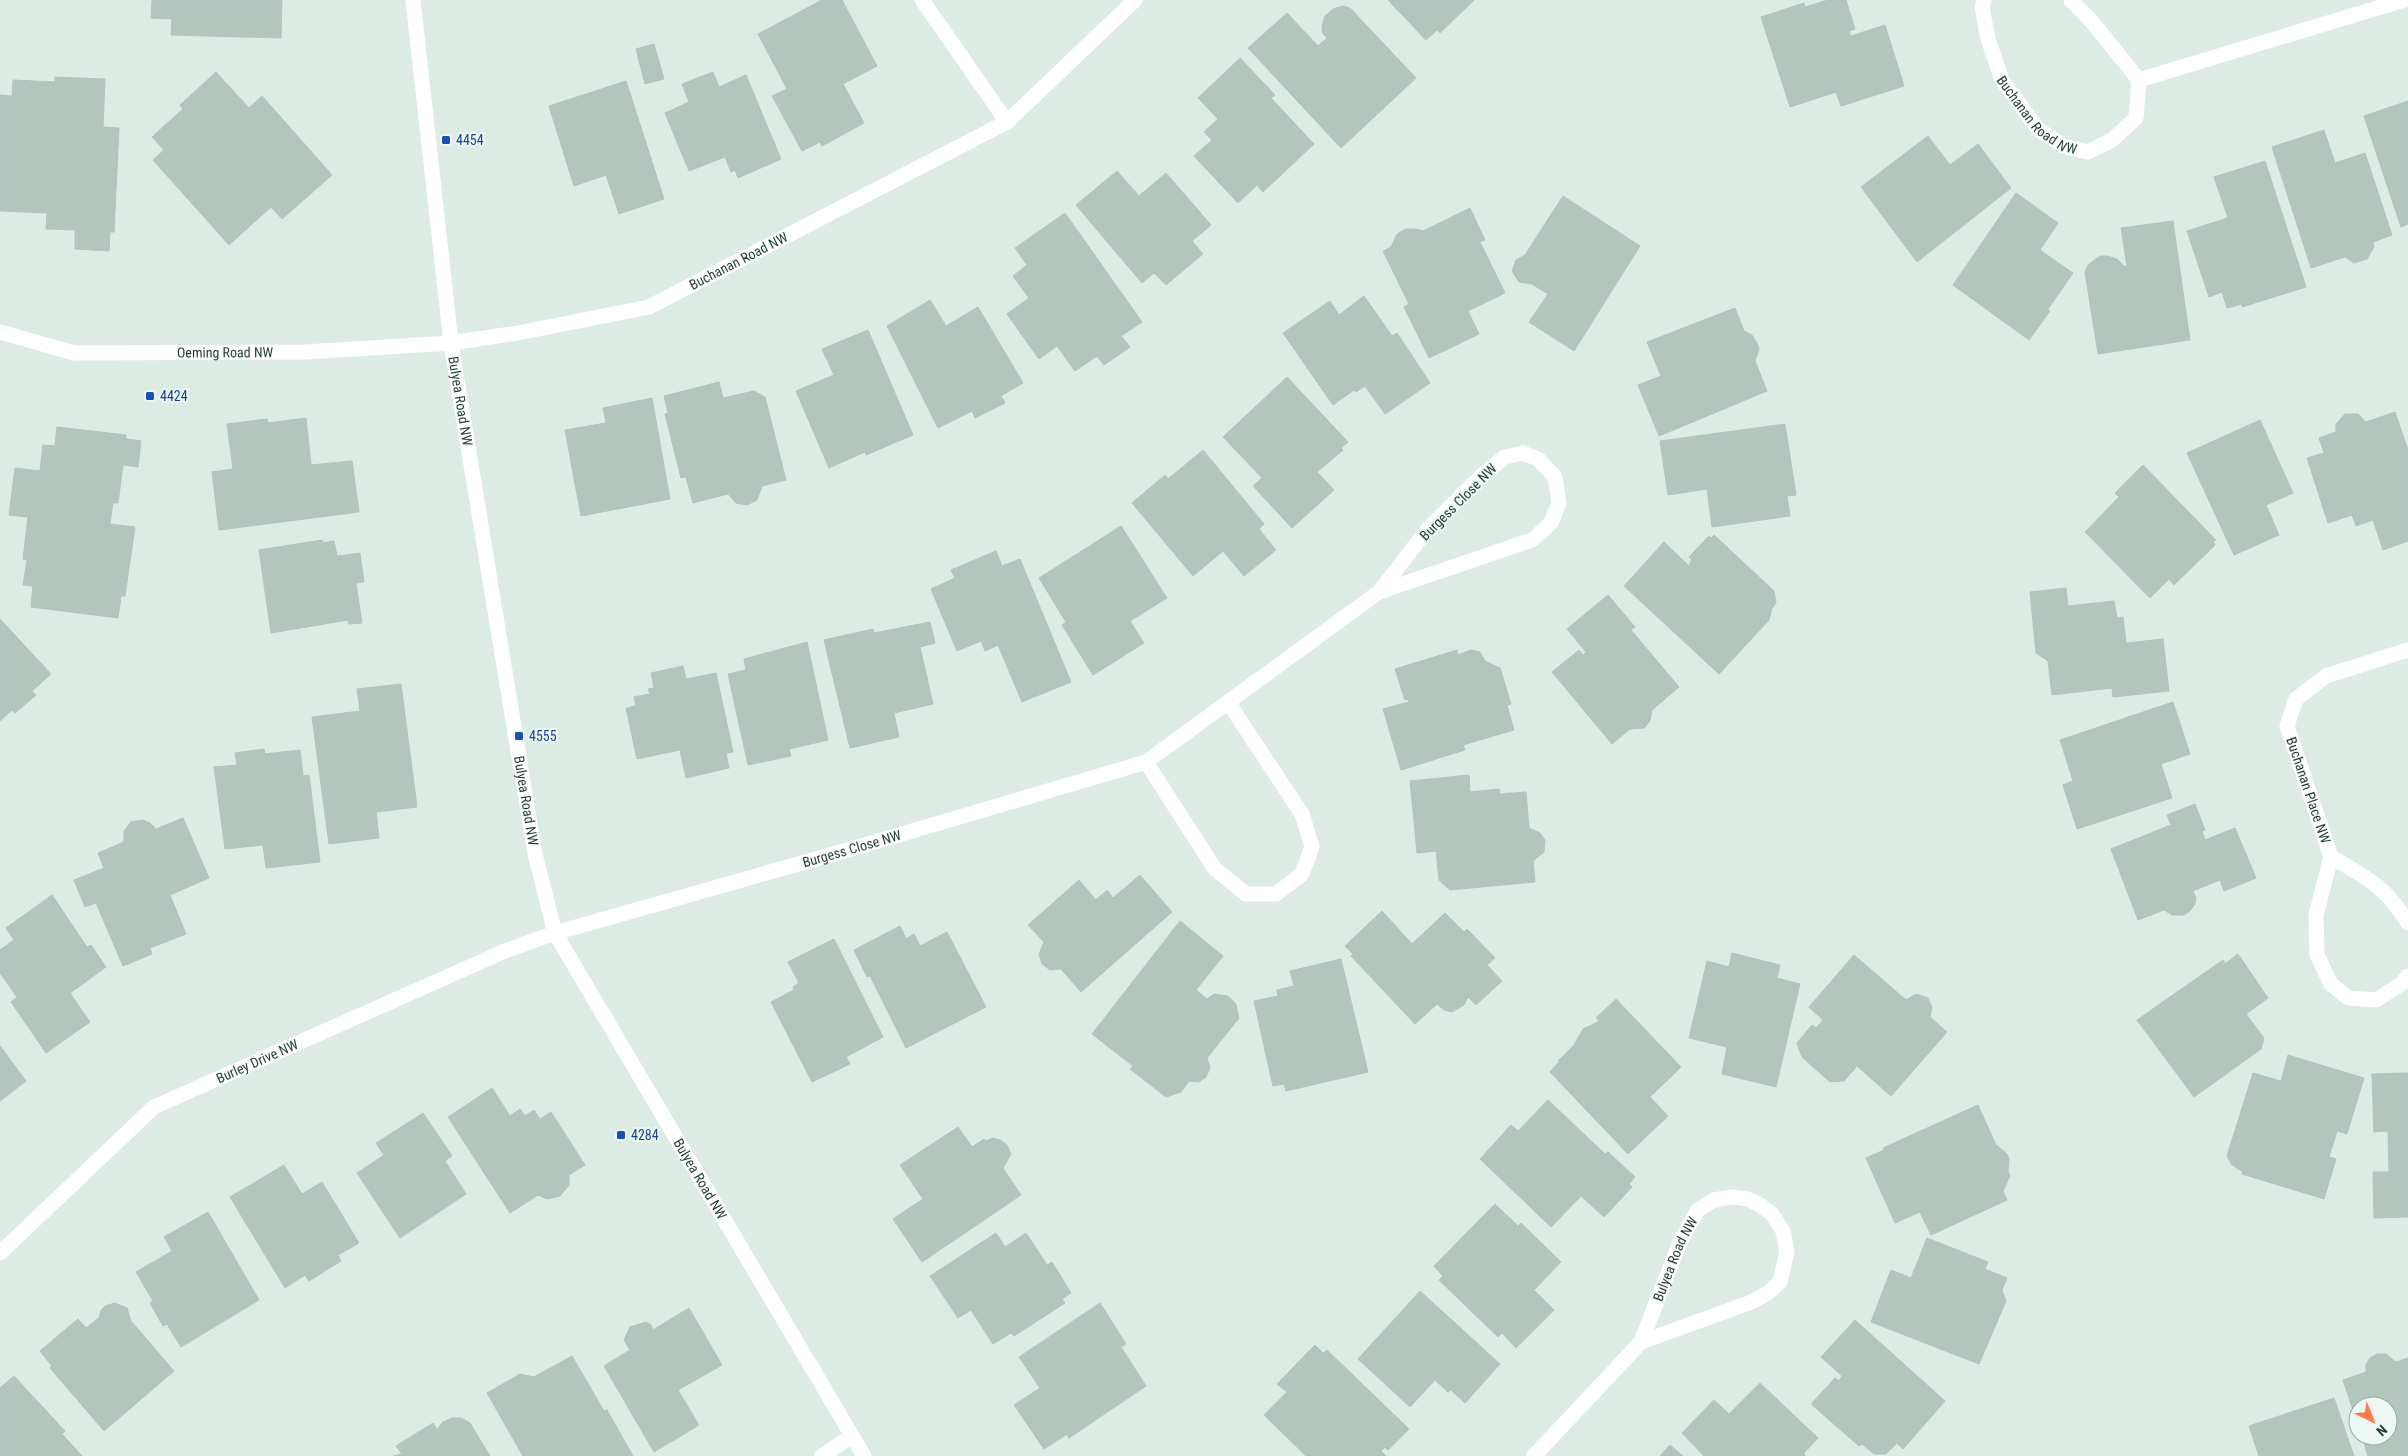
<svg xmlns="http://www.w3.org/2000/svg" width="2408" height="1456" viewBox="0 0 2408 1456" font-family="'Roboto Condensed',sans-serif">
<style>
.building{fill:#b2c6be;stroke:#afc5bd}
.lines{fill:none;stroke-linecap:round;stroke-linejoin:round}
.minor{stroke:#fff;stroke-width:15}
.tertiary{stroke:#fff;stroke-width:15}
.transit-dot{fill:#1a4fb4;stroke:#edf7f3;stroke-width:2}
.labels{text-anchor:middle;stroke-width:4;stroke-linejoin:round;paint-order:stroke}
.street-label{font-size:14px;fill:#1d3c35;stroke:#edf7f3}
.transit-label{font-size:14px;fill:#164399;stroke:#edf7f3;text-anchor:start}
</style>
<rect width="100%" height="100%" fill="#ddebe5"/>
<path class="building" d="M152,0H282L281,38L171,35L172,19L151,18Z
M822,0H842L877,66L843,84L864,123L822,146L820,142L802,151L772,96L787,89L758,34Z
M1388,0H1474L1440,33L1437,30L1426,40Z
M1828,0H1846L1855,29L1849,31L1851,36L1885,25L1904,86L1841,106L1836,92L1790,107L1761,17L1804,3L1805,7Z
M1343,6L1350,8L1416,78L1341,148L1248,48L1287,13L1318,46L1327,38L1323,34L1322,26L1325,16L1333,9Z
M654,44L664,79L645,84L636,49Z
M1240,58L1275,95L1271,98L1314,144L1263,192L1257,185L1238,203L1194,156L1212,140L1204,132L1218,119L1198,98Z
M216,72L249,108L262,96L332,175L282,219L271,207L229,245L153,160L164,150L152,137L183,109L180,105Z
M713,72L719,87L746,75L781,159L738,178L735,170L731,172L725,157L689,171L665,113L689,102L682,84Z
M55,77L105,79L103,127L119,128L114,232H110L109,251L75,249V230L46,229L47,213L0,211V95L12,96L13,80L55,82Z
M626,81L664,199L619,214L606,175L574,186L549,106Z
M2408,101V224L2401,227L2364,116Z
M2324,130L2335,163L2365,153L2392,235L2373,242L2374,247L2367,259L2354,263L2345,257L2311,268L2272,147Z
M1928,136L1950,165L1978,144L2011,188L1917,262L1861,187Z
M2265,161L2306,287L2242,307V304L2227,308L2222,292L2209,297L2187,231L2228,218L2214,177Z
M1117,171L1139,196L1166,173L1211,225L1192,241L1203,254L1166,285L1154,273L1142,283L1076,205Z
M2016,193L2058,223L2040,250L2073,273L2048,309L2050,311L2029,340L1953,285Z
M1563,196L1640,246L1574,351L1529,322L1548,294L1532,284L1519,282L1512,271L1516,260L1525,255Z
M1470,208L1485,240L1480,242L1505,293L1468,311L1479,334L1429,358L1404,307L1409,304L1383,251L1391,247L1397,234L1406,229H1416L1423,231Z
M1065,213L1142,322L1121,336L1130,347L1104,365L1097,356L1075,371L1057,346L1039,359L1007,314L1029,298L1013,276L1027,265L1015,248Z
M2173,221L2190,340L2098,354L2085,272L2088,265L2100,256H2107L2117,259L2124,266H2127L2121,228Z
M1364,296L1392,336L1397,333L1430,383L1385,414L1365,386L1356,392L1354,390L1333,405L1283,333L1330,301L1339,315Z
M930,300L946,326L978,307L1023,383L1001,396L1005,403L975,418L972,411L938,428L887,326Z
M1735,308L1744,331L1752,335L1757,343L1759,349L1755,361L1767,391L1659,436L1638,385L1661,376L1647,342Z
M868,330L913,435L866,455L865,452L829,468L796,391L834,375L822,349Z
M1287,377L1348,442L1341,448L1343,450L1317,472L1334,490L1292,528L1253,486L1262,478L1223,437Z
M719,382L723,398L754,391L765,397L786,480L762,486L757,500L747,505L736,503L728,494L693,503L686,477L681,478L665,414L668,413L664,396Z
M652,398L670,499L581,516L565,430L606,423L603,408Z
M2395,412L2408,450V541L2383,550L2373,520L2356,526L2352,515L2328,523L2307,458L2324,453L2319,438L2336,432V424L2345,414H2358L2366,422Z
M306,418L311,465L352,461L359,512L219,530L212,472L233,469L227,424L267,419L268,423Z
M2260,420L2293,493L2266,505L2279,535L2234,555L2187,453Z
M1785,424L1796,495L1787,496L1790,516L1712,527L1707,489L1668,495L1660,441Z
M57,427L126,435V439L141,441L138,467L123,465L118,503H113L110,524L135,527L125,596H121L118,618L31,607L33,586L23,585L27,560L23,559L28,517L9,515L15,468L40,471L43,445L55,446Z
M1203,450L1264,524L1259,529L1276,550L1244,576L1223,551L1193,576L1132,503L1165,475L1168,479Z
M2143,465L2216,540L2213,542L2215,545L2174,585L2169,579L2150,598L2085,532L2119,497L2115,493Z
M1121,526L1167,598L1130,621L1144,643L1093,675L1062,625L1066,622L1039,578Z
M1714,535L1774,591L1776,603L1772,608L1769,620L1719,674L1624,586L1664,542L1689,566L1692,559L1689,557L1709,536L1711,538Z
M322,540L323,543L334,541L337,556L360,553L364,582L356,583L362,623L349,624L348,620L271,633L259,550Z
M996,551L1002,566L1020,559L1071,682L1022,702L998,645L985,651L981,641L957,651L931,589L955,578L951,570Z
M2066,588L2068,606L2114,601L2117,618L2123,617L2126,643L2163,639L2169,691L2113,697L2112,688L2052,695L2048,661L2036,653L2030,592Z
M1608,595L1635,627L1631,630L1679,687L1652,710L1650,721L1644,728L1630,729L1612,744L1552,672L1579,650L1583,655L1586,652L1567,629Z
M0,619L51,674L32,691L36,695L15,713L12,710L0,721Z
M930,622L935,643L920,647L933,704L894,713L899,737L850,748L824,640L873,629L874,633Z
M807,642L828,740L789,749L791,756L748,765L728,674L746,670L744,659Z
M1457,650L1458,655L1471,650L1480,652L1485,661L1500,668L1511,704L1507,705L1514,730L1463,745L1465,750L1401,770L1383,709L1409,702L1408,699L1405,700L1395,669Z
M683,666L686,679L716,673L733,752L726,753L729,768L686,778L680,750L637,759L626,708L636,706L634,697L650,694L648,689L654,688L651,673Z
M401,684L417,807L376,812L379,838L329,844L312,717L360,711L357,689Z
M2173,702L2190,754L2161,764L2172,798L2077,829L2063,785L2073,781L2060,740Z
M264,749L265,754L300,750L303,776L309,775L320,862L266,868L263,845L225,849L214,767L237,765L235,753Z
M1469,775L1470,792L1499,789L1500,794L1526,792L1529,828L1540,833L1545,840L1544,852L1533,861L1535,882L1450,890L1439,880L1436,851L1417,853L1410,781Z
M2195,804L2205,830L2202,831L2205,840L2235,828L2256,878L2224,891L2220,880L2193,891L2196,898L2195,904L2190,911L2184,915H2172L2164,910L2138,920L2111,849L2171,825L2167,815Z
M183,818L209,878L170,895L186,934L150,948L152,954L123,966L96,903L85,907L74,880L104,868L98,853L124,842V831L131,822L143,820L150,823L156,829Z
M1140,875L1172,912L1081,992L1061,969L1050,970L1042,964L1039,954L1044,942L1028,925L1079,880L1096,900L1107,890L1113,898Z
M52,895L87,947L91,945L106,967L70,993L90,1022L46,1053L11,1002L17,997L0,973V950L14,940L6,928Z
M1382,911L1412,944L1445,913L1464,932L1467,929L1495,958L1487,965L1502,981L1476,1005L1468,997L1464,1005L1452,1012L1444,1010L1437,1004L1415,1024L1351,956L1353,954L1345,946Z
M1180,921L1223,956L1196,990L1207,999L1214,994L1228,996L1236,1004L1239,1018L1207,1058L1210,1068L1206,1077L1199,1082L1189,1081L1181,1092L1166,1097L1130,1069L1133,1066L1092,1034Z
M900,926L906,939L914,934L920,946L947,932L986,1007L906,1048L870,976L867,977L854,950Z
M834,939L883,1037L846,1057L850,1064L812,1082L771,1002L794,990L793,987L799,983L788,962Z
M1732,953L1780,965L1777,978L1800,984L1776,1087L1722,1074L1727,1047L1689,1038L1707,961L1729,967Z
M2238,954L2268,998L2246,1014L2264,1038L2261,1049L2194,1097L2137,1020L2223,960L2225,964Z
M1854,955L1906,1000L1916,994L1928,998L1932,1008L1930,1017L1947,1032L1891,1096L1857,1066L1844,1081L1830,1082L1802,1057L1797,1043L1812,1025L1816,1028L1823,1020L1809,1007Z
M1341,959L1368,1072L1286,1091L1284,1084L1273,1086L1254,1001L1278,996L1277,990L1294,986L1290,971Z
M1616,999L1681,1067L1650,1097L1668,1116L1628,1154L1550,1072L1559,1062L1558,1061L1574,1045L1583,1029L1600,1021L1596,1018Z
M0,1046L26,1081L0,1101Z
M2288,1055L2364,1078L2347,1134L2337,1131L2329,1157L2336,1159L2324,1199L2242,1174L2243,1172L2232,1165L2227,1156L2253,1073L2281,1081Z
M2408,1073V1217L2374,1218L2373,1172H2389L2388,1131L2374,1132L2372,1074Z
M492,1088L510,1116L520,1109L525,1116L534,1110L540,1119L551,1112L585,1165L569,1175V1185L560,1196L547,1199L538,1195L510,1213L448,1117Z
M1548,1100L1605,1154L1608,1152L1635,1177L1629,1184L1632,1187L1604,1217L1581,1196L1551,1227L1480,1159L1511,1125L1518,1131Z
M1978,1105L1996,1145L2006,1153L2009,1158L2008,1171L2010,1176L2003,1191L2007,1200L1931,1235L1920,1212L1895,1223L1866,1158L1884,1150L1883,1148Z
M423,1113L452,1156L445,1161L466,1194L400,1238L357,1173L384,1155L376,1143Z
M958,1127L972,1147L984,1139L986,1141L993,1138L1000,1140L1007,1145L1011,1154L1003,1168L1021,1195L922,1262L893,1219L923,1199L900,1165Z
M284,1165L302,1194L322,1182L359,1243L338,1255L341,1261L309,1281L305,1275L285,1288L230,1197Z
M1495,1204L1518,1226L1521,1223L1561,1262L1534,1290L1554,1310L1516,1348L1502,1333L1498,1337L1439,1280L1443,1276L1434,1266Z
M208,1212L259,1300L181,1347L167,1324L163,1326L150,1303L153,1301L136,1272L172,1251L164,1237Z
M996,1233L1005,1247L1026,1233L1047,1265L1052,1262L1071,1293L1062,1299L1065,1303L1014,1336L1011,1333L993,1344L971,1310L958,1318L930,1276Z
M1927,1238L1988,1262L1985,1269L2007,1278L2002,1290L2006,1301L1979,1364L1871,1322L1891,1270L1911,1278Z
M1420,1291L1500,1364L1465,1403L1451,1390L1448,1392L1435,1380L1410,1407L1358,1359Z
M115,1303L127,1308L131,1321L174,1371L104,1431L50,1368L52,1366L40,1351L78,1319L86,1328L99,1318L101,1310L105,1306Z
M1100,1303L1126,1344L1121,1347L1146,1386L1069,1438L1067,1434L1044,1449L1014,1405L1040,1388L1019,1357Z
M689,1308L722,1365L678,1390L699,1425L654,1452L604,1366L630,1350L624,1340L630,1327L646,1322L651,1325L653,1330Z
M1855,1320L1945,1401L1903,1449L1897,1443L1886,1454H1874L1862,1444L1859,1446L1811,1404L1835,1378L1839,1381L1842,1376L1821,1357Z
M1315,1345L1323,1353L1327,1350L1409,1429L1388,1450L1385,1447L1381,1451L1386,1456H1306L1264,1415L1287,1392L1277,1384Z
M2377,1354H2386L2396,1362L2408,1358V1456H2368L2362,1436H2388V1406H2358V1425L2343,1380L2366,1372V1364L2370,1358Z
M572,1356L604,1411L607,1410L633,1456H523L487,1393L520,1374L534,1377Z
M14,1376L65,1431L62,1434L82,1456H0V1388Z
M1760,1383L1818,1438L1804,1453L1805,1456H1704L1682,1433L1714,1400L1729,1414Z
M2334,1398L2354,1456H2259L2249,1426Z
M452,1418H461L470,1423L490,1456H393L402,1454L396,1446L433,1423L437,1430L443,1422Z
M1670,1445L1683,1456H1660Z"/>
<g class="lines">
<g class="minor">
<path d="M922,0L1007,122"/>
<path id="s1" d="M1984,0L1982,7L1988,39L2002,80L2038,129L2063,146L2088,152L2112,140L2136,118L2139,80L2093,23L2071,0"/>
<path d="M2139,80L2404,0"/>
<path id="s2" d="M451,343L518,333L649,307L1007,122L1135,0"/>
<path id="s3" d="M2408,650L2326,676L2296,699L2287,726L2331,857L2316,915L2317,955L2331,984L2348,998L2376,1000L2401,984L2408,976"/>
<path d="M1146,762L1215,869L1246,894H1276L1302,874L1312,847L1302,814L1228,702"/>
<path d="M2331,857C2366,877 2386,887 2408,923"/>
<path id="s4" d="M0,1253L154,1107L505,951L555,933L851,849L1146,762L1379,592L1532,540L1551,523L1559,503L1555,477L1538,459L1523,453L1505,457L1481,476L1427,530L1379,592"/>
<path d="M822,1456L852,1436"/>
<path id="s5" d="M1534,1456L1641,1342L1680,1242L1698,1210L1714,1200L1732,1197L1748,1199L1760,1205L1772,1214L1783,1231L1787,1252L1780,1282L1768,1293L1749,1303L1641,1342"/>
</g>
<g class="tertiary">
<path id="s6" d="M413,0L451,343L535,854L555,933L864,1456"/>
<path id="s7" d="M0,332L74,353L305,352L451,343"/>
</g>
</g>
<g class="transit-dot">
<rect x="441" y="135" width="10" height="10" rx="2.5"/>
<rect x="145" y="391" width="10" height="10" rx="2.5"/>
<rect x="514" y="731" width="10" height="10" rx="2.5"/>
<rect x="616" y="1130" width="10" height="10" rx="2.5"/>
</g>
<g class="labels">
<g class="street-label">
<text dy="5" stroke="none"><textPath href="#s1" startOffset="134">Buchanan Road NW</textPath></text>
<text dy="5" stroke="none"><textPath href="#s2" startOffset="302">Buchanan Road NW</textPath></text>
<text dy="5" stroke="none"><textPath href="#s7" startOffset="228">Oeming Road NW</textPath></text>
<text dy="5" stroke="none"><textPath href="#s6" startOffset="404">Bulyea Road NW</textPath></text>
<text transform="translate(1458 502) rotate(-45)" y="5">Burgess Close NW</text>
<text dy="5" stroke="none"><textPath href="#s3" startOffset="220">Buchanan Place NW</textPath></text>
<text dy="5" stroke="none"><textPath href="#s6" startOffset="809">Bulyea Road NW</textPath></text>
<text dy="5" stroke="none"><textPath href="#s4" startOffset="958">Burgess Close NW</textPath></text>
<text dy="5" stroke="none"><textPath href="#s4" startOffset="325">Burley Drive NW</textPath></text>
<text dy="5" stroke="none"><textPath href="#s6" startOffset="1230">Bulyea Road NW</textPath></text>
<text dy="5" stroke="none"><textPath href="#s5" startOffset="246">Bulyea Road NW</textPath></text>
</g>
<g class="transit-label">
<text x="456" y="145">4454</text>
<text x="160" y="401">4424</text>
<text x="529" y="741">4555</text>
<text x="631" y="1140">4284</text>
</g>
</g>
<g transform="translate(2373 1421) rotate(137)"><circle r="24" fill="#edf7f3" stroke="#9aaca7"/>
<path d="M0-4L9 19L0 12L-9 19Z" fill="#ff7a47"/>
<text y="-8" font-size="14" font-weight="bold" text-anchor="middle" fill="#1d3c35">N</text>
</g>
</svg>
